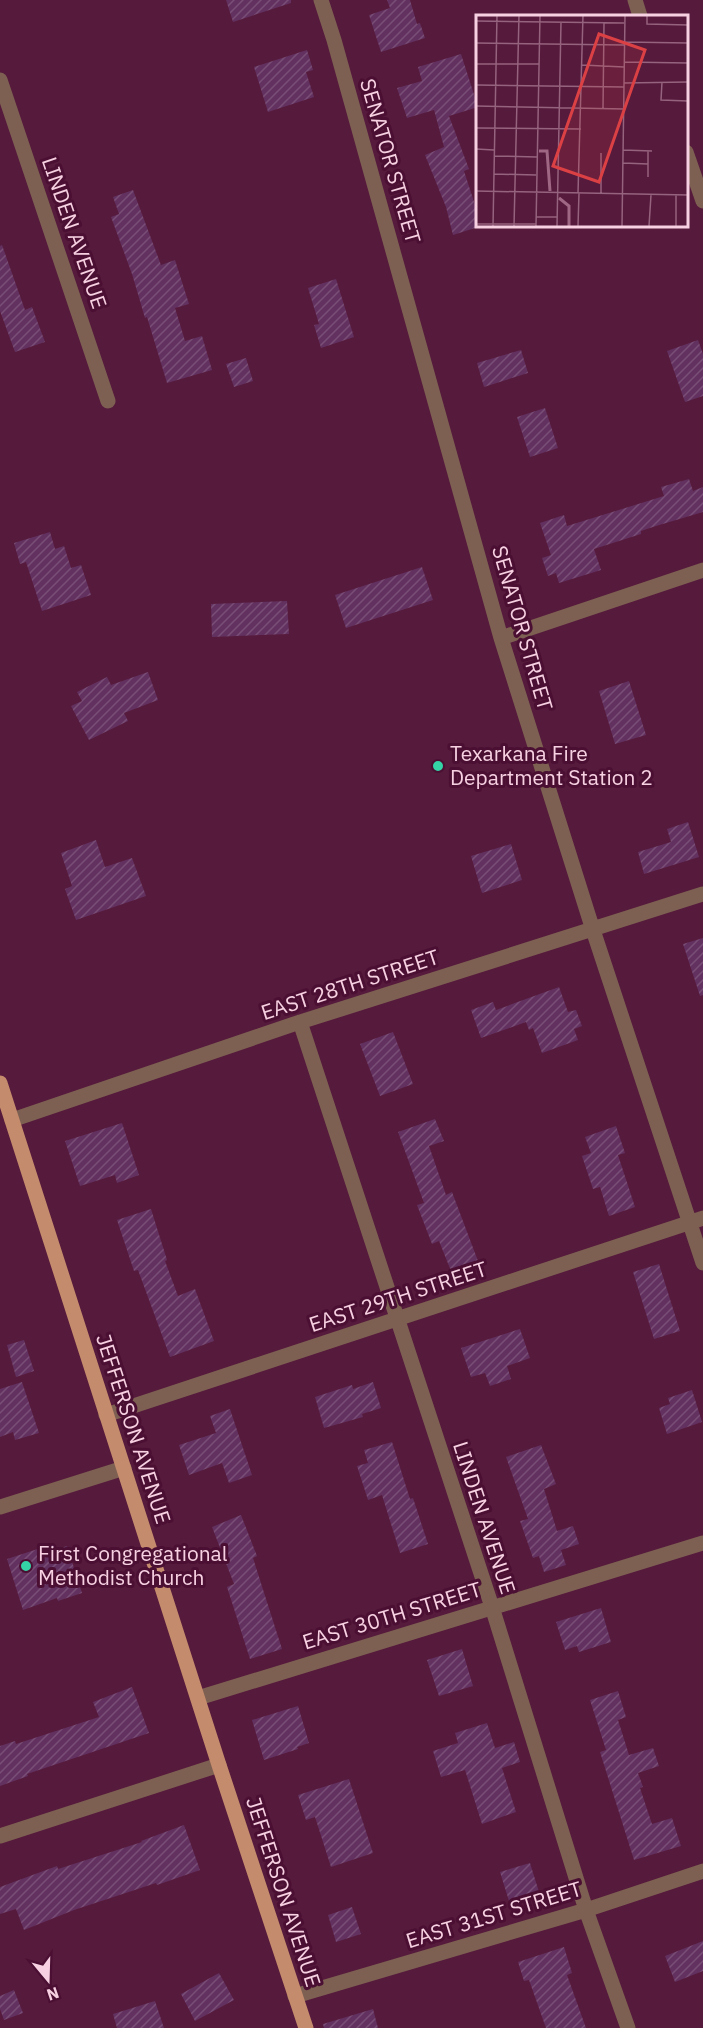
<svg xmlns="http://www.w3.org/2000/svg" width="703" height="2028" viewBox="0 0 703 2028" font-family="'IBM Plex Sans',sans-serif">
<style>
.building{fill:url(#building-hatch)}
.lines{fill:none;stroke-linecap:round;stroke-linejoin:round}
.minor{stroke:#7d6052;stroke-width:15}
.major{stroke:#c48b6c;stroke-width:15}
.poi-dot{fill:#35d4a7;stroke:#4a0f32;stroke-width:2}
.labels{text-anchor:middle;stroke-width:6;stroke-linejoin:round;paint-order:stroke}
.street-label{font-size:21px;fill:#f7d1e2;stroke:#4a0f32}
.poi-label{font-size:21px;fill:#f7d1e2;stroke:#4a0f32;text-anchor:start}
.inset-river{fill:none;stroke:#a06784;stroke-width:3}
.inset-road{fill:none;stroke:#96637e;stroke-width:1.5}
.view{fill:#db4144;fill-opacity:0.15;stroke:#db4144;stroke-width:3}
.inset-edge{fill:none;stroke:#f7d1e2;stroke-width:3}
</style>
<defs>
<pattern id="building-hatch" width="6" height="6" patternUnits="userSpaceOnUse" patternTransform="scale(1.5)"><rect width="6" height="6" fill="#623160"/><path d="M-1 1l2-2M0 6l6-6M5 7l2-2" fill="none" stroke="#794e76"/></pattern>
</defs>
<rect width="100%" height="100%" fill="#561a3c"/>
<path class="building" d="M226,0H291V3L233,22Z
M387,0H410L417,24L420,23L425,38L381,52L369,15L390,8Z
M307,50L313,70L306,72L314,97L268,112L254,67Z
M461,54L478,107L449,116L469,169L464,171L478,214V227L453,235L446,207L425,155L444,147L434,110L407,118L397,88L422,81L418,67Z
M133,190L161,265L175,260L189,304L175,308L185,341L202,336L212,370L167,383L147,317L145,318L132,274L111,217L119,214L113,197Z
M2,245L25,310L32,307L45,342L15,352L0,311V246Z
M336,279L354,337L321,348L314,325L319,324L308,288Z
M698,340L703,354V396L685,402L667,351Z
M521,350L528,373L484,387L477,363Z
M246,358L253,381L234,387L226,364Z
M545,408L558,448L530,457L517,417Z
M689,479L693,491L703,487V512L656,526L641,531V534L594,549L601,570L559,583L556,573L548,576L542,558L551,555L540,523L564,515L567,526L664,496L661,487Z
M50,532L55,549L64,546L71,568L81,565L91,595L42,611L26,562L20,564L14,543Z
M422,567L433,600L346,628L335,595Z
M287,601L289,634L212,637L211,604Z
M148,672L158,700L124,713L128,721L89,740L71,706L82,701L77,692L107,677L111,685Z
M629,681L646,735L615,744L599,691Z
M688,822L699,857L644,874L638,852L671,842L667,829Z
M96,840L105,867L132,858L146,896L76,920L65,889L72,886L61,853Z
M511,844L522,880L482,893L471,856Z
M703,938V995L700,996L683,944Z
M559,987L568,1012L576,1010L582,1026L574,1029L578,1040L542,1053L533,1028L529,1030L526,1022L481,1038L471,1010L493,1002L496,1010Z
M393,1032L413,1084L380,1096L360,1044Z
M435,1119L444,1141L429,1146L446,1195L452,1192L478,1261L451,1271L439,1241L432,1244L417,1205L424,1203L398,1132Z
M122,1123L139,1175L117,1183L115,1175L80,1186L65,1141Z
M616,1126L625,1153L618,1155L635,1207L609,1216L600,1187L593,1189L582,1156L591,1153L585,1137Z
M151,1209L167,1260L165,1261L178,1296L195,1289L214,1341L170,1357L138,1270L134,1271L117,1220Z
M659,1264L680,1331L654,1339L633,1272Z
M520,1329L530,1358L507,1366L511,1379L490,1386L485,1373L471,1377L461,1348Z
M24,1340L34,1371L16,1377L7,1345Z
M22,1382L39,1433L15,1440L13,1432L0,1437V1389Z
M373,1382L381,1408L362,1414L363,1417L324,1428L315,1397L352,1385L353,1389Z
M692,1390L702,1422L667,1434L659,1408L670,1404L668,1398Z
M230,1409L252,1475L229,1483L222,1463L189,1475L179,1445L216,1433L210,1416Z
M392,1442L410,1499L413,1498L428,1544L400,1553L382,1495L368,1500L357,1466L368,1463L364,1450Z
M541,1445L556,1484L544,1489L557,1531L573,1526L579,1544L561,1550L566,1565L544,1572L539,1556L533,1558L520,1521L528,1519L506,1457Z
M241,1515L257,1556L253,1558L282,1649L250,1659L227,1587L234,1584L212,1527Z
M53,1544L55,1550L67,1546L82,1593L58,1601L57,1598L23,1610L7,1559Z
M601,1608L611,1642L579,1652L577,1646L565,1650L556,1622Z
M462,1649L473,1686L439,1696L427,1660Z
M132,1687L149,1733L27,1774L28,1776L0,1786V1746L15,1741L16,1744L99,1717L93,1702Z
M618,1691L626,1717L618,1720L629,1755L653,1748L659,1766L638,1773L643,1787L640,1788L652,1824L672,1818L681,1846L634,1860L600,1752L606,1750L590,1700Z
M298,1706L309,1743L297,1747L298,1749L264,1760L252,1720Z
M487,1723L495,1748L514,1742L520,1762L502,1768L516,1812L482,1824L465,1770L441,1777L433,1751L458,1743L455,1733Z
M349,1779L373,1853L331,1867L315,1817L306,1820L298,1795Z
M184,1825L200,1870L157,1885L156,1883L74,1910L24,1930L16,1909L0,1914V1887L57,1866L58,1869L142,1842L141,1841Z
M530,1863L539,1892L509,1901L500,1872Z
M352,1907L361,1934L336,1942L328,1915Z
M703,1941V1971L675,1982L665,1956Z
M564,1947L572,1973L567,1975L586,2028H546L529,1980L524,1981L518,1962Z
M219,1973L234,2000L195,2021L181,1994Z
M14,1990L23,2013L4,2020L0,2009V1996Z
M155,2001L164,2028H117L113,2014Z
M373,2009L378,2028H324L323,2024Z"/>
<g class="lines">
<path class="minor" d="M321,0L334,40L501,638L593,930L703,1263
M635,0L640,16
M0,80L108,401
M686,152L703,201
M501,638L703,570
M300,1022L492,1607L586,1910L628,2028
M12,1120L300,1022L703,894
M106,1415L703,1218
M0,1507L124,1468
M198,1698L703,1543
M0,1836L219,1765
M295,1996L586,1910L703,1871"/>
<path class="major" d="M0,1083L219,1765L306,2028"/>
</g>
<g class="poi-dot">
<circle cx="438" cy="766" r="6"/>
<circle cx="26" cy="1566" r="6"/>
</g>
<g class="labels">
<g class="street-label">
<text transform="translate(390 161) rotate(74)" y="7">SENATOR STREET</text>
<text transform="translate(74 233) rotate(71)" y="7">LINDEN AVENUE</text>
<text transform="translate(522 628) rotate(74)" y="7">SENATOR STREET</text>
<text transform="translate(350 985) rotate(-18)" y="7">EAST 28TH STREET</text>
<text transform="translate(398 1297) rotate(-18)" y="7">EAST 29TH STREET</text>
<text transform="translate(133 1429) rotate(72)" y="7">JEFFERSON AVENUE</text>
<text transform="translate(484 1518) rotate(72)" y="7">LINDEN AVENUE</text>
<text transform="translate(392 1616) rotate(-17)" y="7">EAST 30TH STREET</text>
<text transform="translate(283 1892) rotate(72)" y="7">JEFFERSON AVENUE</text>
<text transform="translate(494 1915) rotate(-17)" y="7">EAST 31ST STREET</text>
</g>
<g class="poi-label">
<text x="450" y="761">Texarkana Fire<tspan x="450" dy="24">Department Station 2</tspan></text>
<text x="38" y="1561">First Congregational<tspan x="38" dy="24">Methodist Church</tspan></text>
</g>
</g>
<g transform="translate(476 15)">
<rect width="212" height="212" fill="#561a3c"/>
<path class="inset-river" d="M63,136H71L74,176M83,183L93,191V211"/>
<path class="inset-road" d="M171,0V9L212,10M0,6L148,8M149,27L212,28M0,28L148,30M149,47L212,48M0,49H63M106,50L148,52M186,67L185,85L212,86M148,68L212,67M0,70L148,72M0,91L148,94M127,94L128,8M0,113L105,114M0,134L18,135M147,135L176,136M18,141L61,142M147,148L172,149M18,159L60,160M172,162V136M0,176L212,180M102,178L107,0M125,179V138M60,202H81M0,209H60M17,211L21,0M38,211L43,0M60,211L64,0M81,211L85,7M102,211L103,178M146,211L149,0M173,211L175,180M200,211V180"/>
<path class="view" d="M123,19L169,35L123,167L77,151Z"/>
<rect width="212" height="212" class="inset-edge"/>
</g>
<g transform="translate(48 1980) rotate(161)" stroke="#4a0f32" stroke-width="4.5" paint-order="stroke">
<path d="M0-4.5L10 22L0 15L-10 22Z" fill="#f7d1e2"/>
<text y="-9" font-size="16" font-weight="bold" text-anchor="middle" fill="#f7d1e2">N</text>
</g>
</svg>
